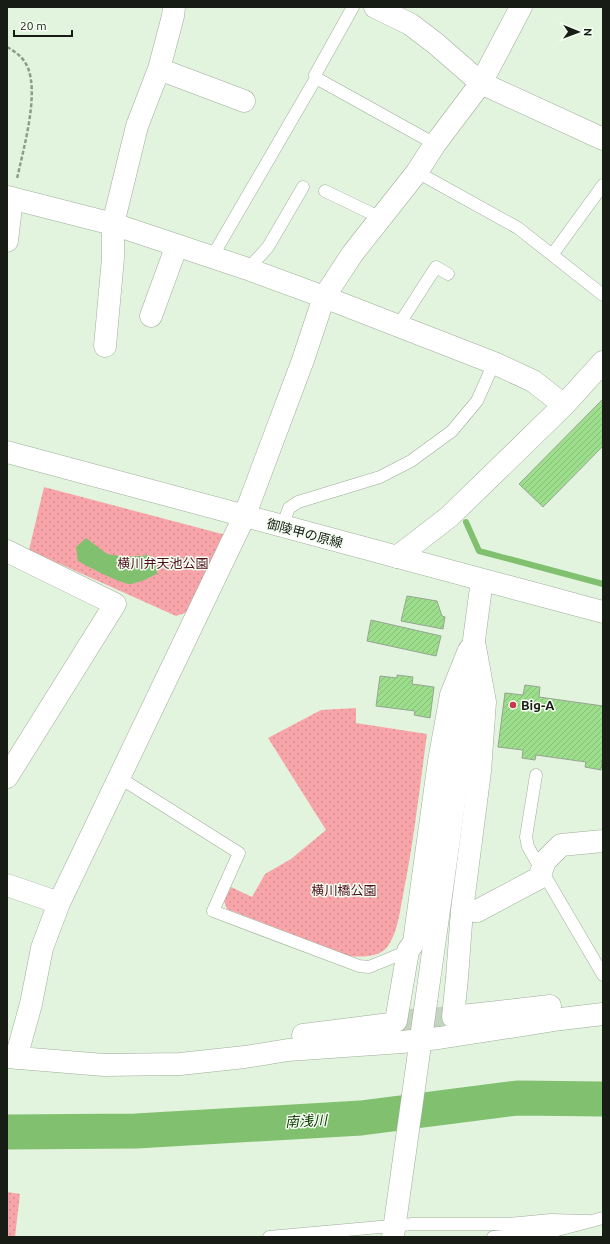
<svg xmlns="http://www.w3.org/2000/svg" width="610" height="1244" viewBox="0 0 610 1244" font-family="Ubuntu,'Noto Sans JP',sans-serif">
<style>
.park{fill:url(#park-dots)}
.water{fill:#80c06f}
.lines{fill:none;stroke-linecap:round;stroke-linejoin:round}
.stream{stroke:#80c06f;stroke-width:6}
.river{stroke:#80c06f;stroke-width:35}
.building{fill:url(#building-hatch);stroke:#96a592}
.minor-tunnel{stroke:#c4d4c0;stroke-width:22;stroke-dasharray:22 11;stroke-linecap:butt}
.service-casing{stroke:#9dad99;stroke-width:13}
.minor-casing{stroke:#9dad99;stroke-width:23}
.tertiary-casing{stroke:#9dad99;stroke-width:23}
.path{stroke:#8f9b8b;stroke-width:2.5;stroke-dasharray:4 2;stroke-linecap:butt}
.service{stroke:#fff;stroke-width:12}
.minor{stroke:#fff;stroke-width:22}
.tertiary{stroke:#fff;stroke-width:22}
.poi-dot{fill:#c83851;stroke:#f4fff2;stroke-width:1.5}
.labels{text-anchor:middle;stroke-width:3;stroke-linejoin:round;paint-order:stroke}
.street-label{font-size:13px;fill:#171d15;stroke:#f4fff2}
.park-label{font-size:13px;fill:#500f1b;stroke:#f4fff2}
.poi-label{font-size:13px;font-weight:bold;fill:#171d15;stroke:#f4fff2;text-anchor:start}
.water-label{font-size:14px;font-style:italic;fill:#0e3900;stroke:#f4fff2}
</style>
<defs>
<pattern id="park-dots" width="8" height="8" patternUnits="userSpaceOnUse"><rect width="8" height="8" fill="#f8a5aa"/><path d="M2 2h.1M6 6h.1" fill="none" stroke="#d48e91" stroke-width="1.8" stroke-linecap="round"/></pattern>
<pattern id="building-hatch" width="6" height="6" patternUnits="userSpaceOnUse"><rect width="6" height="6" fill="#9dde8c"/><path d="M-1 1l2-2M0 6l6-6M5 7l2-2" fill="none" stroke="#86be78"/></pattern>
</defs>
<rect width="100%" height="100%" fill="#e3f4de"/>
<path class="park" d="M44,487L226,535L188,612L176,616L29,550Z
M356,708V723L427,734C420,786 414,839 404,890C400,908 399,930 388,946C379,958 362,957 349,956L227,909L224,901L231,887L252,897L265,874L291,859L326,830L268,738L321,710Z
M7,1192L20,1194L15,1237H7Z"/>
<path class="water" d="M86,538L107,554L126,557L150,555L155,559L157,574C148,578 139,583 130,584C121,584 87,566 78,561L76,547Z"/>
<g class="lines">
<path class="stream" d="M466,522L479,551L603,584"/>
<path class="river" d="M7,1132L136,1131L361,1118L517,1098L603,1099"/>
</g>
<path class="building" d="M603,399V446L543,507L519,484Z
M407,596L437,601L442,616L445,617L443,629L401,621Z
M371,620L441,636L436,656L367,641Z
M397,675L413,677L412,684L434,687L430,718L414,715L415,711L376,706L380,676L397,678Z
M525,685L540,687L539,697L603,706V753L601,770L585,767L586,762L536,755L535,760L522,758L523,750L498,747L505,693L523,695Z"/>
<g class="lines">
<path class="minor-tunnel" d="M396,1021L453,1017"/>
<g class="service-casing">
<path id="service" d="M353,7L315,75L316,78L435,144
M417,172L518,228L603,295
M325,191L381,218
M552,255L603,185
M212,257L316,78
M248,269L268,247L303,187
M398,326L436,267L448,274
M282,527L289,508L298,502L380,477L411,461L452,431L477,401L494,363
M536,775L526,837L528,847L603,975
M120,778L239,853L213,911L359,966L369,967L408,951
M269,1237L413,1224H508L551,1220L588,1221
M493,1237L550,1232L603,1218"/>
</g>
<g class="minor-casing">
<path id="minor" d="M375,7L410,24L435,43L481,83L603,139
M159,69L244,101
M7,197L113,224L248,269L324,297L494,363L533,381L564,405
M7,241L12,198
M151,316L177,245
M105,346L113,258V224L137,126L159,69L173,16L174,7
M7,551L115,604L7,777
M397,557L450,516L564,405L603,362
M475,647L485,702L480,771L462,910L457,978L453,1017L550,1006
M7,885L59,903
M462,910L477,911L539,878L545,861L561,845L603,841
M303,1035L390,1024L396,1021L408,951L414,942L439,761L451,695L469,650
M7,1057L104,1065L180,1064L245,1057L288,1050L402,1042L439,1038L561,1019L603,1014
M16,1058L31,1004L42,948L59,903L244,517L303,360L324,297L353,253L417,172L435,144L481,83L521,7"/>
</g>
<g class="tertiary-casing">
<path id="tertiary" d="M7,452L603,612
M393,1237L457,782L474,640L482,580"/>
</g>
<path class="path" d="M7,47C16,52 24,58 28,68C39,96 23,150 17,179"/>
<use href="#service" class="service"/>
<use href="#minor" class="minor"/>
<use href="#tertiary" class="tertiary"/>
</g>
<circle class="poi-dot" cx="513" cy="705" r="4"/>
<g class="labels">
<g class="street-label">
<text transform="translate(305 533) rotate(15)" y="5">御陵甲の原線</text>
</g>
<g class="park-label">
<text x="163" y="568">横川弁天池公園</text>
<text x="344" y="895">横川橋公園</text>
</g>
<g class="poi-label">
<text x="521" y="710">Big-A</text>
</g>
<g class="water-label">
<text transform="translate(306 1121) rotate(-3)" y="5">南浅川</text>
</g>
</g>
<rect width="610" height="1244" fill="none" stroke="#171d15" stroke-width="16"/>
<g transform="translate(578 32) rotate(91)" stroke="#f4fff2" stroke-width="3" paint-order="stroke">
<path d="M0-3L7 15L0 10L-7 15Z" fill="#171d15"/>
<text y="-6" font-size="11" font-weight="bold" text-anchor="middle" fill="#171d15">N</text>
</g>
<path d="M14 30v6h58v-6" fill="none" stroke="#171d15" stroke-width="2"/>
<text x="20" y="30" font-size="12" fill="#171d15" stroke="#f4fff2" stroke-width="3" paint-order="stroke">20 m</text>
</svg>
